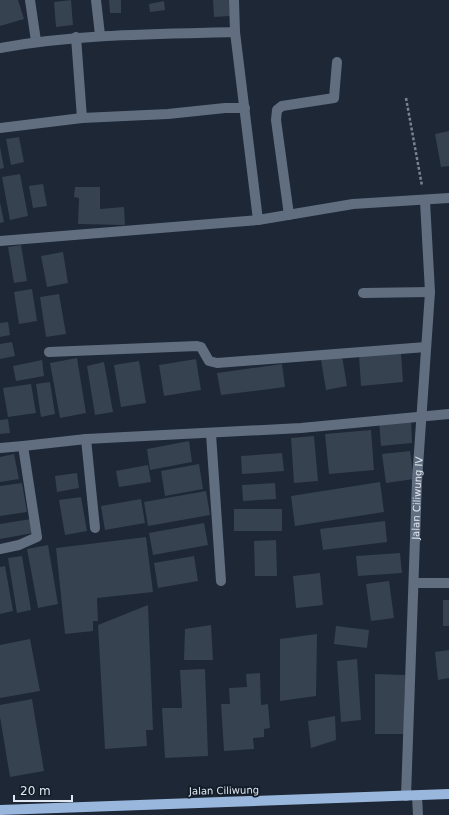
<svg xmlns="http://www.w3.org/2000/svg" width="449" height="815" viewBox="0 0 449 815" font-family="'DejaVu Sans',sans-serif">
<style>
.building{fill:#364250}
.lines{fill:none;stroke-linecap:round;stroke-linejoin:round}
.path{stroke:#79828d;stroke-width:2.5;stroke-dasharray:3 2;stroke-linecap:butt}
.minor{stroke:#606e80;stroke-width:10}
.major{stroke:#99b6dc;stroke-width:10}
.labels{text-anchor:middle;stroke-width:4;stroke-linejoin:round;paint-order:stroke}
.street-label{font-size:10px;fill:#e1e8f1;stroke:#131d2a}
</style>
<rect width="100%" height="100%" fill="#1d2735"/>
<path class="building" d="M0,0H18L24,19L0,26Z
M71,0L73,25L56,27L54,2Z
M109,0H121V13H110Z
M213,0H229L230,16L214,17Z
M164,1L165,10L150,12L149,4Z
M449,131V166L441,167L435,134Z
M19,137L24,162L11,165L6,139Z
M0,147L4,168L0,169Z
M20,174L28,216L10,220L2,177Z
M43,184L47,206L33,208L29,186Z
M75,187H100V209L124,207L125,225L78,224L79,198L74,197Z
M0,202L4,222L0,223Z
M21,245L27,281L14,283L8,247Z
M63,252L68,283L47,287L41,256Z
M32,289L37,321L19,324L14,292Z
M59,294L66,334L46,337L40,297Z
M8,322L10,335L0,337V323Z
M12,342L15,356L0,359V344Z
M401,353L403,382L361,386L359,356Z
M342,356L347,386L326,390L321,360Z
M77,358L86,413L60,418L50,363Z
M196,359L201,390L164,396L159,365Z
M42,360L44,376L16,381L13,366Z
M139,361L146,403L121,407L114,365Z
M104,362L113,412L95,415L87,366Z
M282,364L285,387L221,395L217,373Z
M50,382L55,414L41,417L36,384Z
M31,384L36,413L8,417L3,388Z
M411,418L412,443L381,446L379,420Z
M8,419L10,433L0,434V420Z
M371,430L374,470L329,474L325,434Z
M314,436L318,481L294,483L291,438Z
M189,441L192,462L150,470L147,449Z
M410,451L414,479L386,483L382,454Z
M282,453L284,471L242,474L241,456Z
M14,454L19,479L0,482V457Z
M199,464L203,489L165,496L161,471Z
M148,465L151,482L119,487L116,471Z
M77,473L79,488L57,492L55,476Z
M380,482L384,512L295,526L291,496Z
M22,483L27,512L0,516V486Z
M275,483L276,499L243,501L242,485Z
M206,491L210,515L148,526L144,502Z
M81,497L87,531L65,535L59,500Z
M141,499L145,523L105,530L101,506Z
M234,509H282V531H234Z
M31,519L33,533L0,539V524Z
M385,521L387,542L323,550L320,529Z
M204,523L208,545L153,555L149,533Z
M146,537L153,592L97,598L98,621H93V631L65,634L56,548Z
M276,540L277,576H255L254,541Z
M48,545L58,604L38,608L27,549Z
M400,553L402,573L358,576L356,556Z
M22,556L31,610L17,613L8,558Z
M194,556L198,581L158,588L154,563Z
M5,566L13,611L0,614V567Z
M320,573L323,605L296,608L293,576Z
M389,581L394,618L371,621L366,584Z
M443,600H449V626H443Z
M148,605L153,730H146L147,746L105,749L98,625Z
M211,625L213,660H184L185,629Z
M336,626L369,630L367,648L334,644Z
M317,634L316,696L280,701V639Z
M30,639L40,691L0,698V645Z
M449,650V678L438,680L435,652Z
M357,659L361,720L341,722L337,661Z
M205,669L208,756L165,758L162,708H182L180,670Z
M260,673L261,705L268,704L270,728L264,729V737L253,738L254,749L224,751L221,704H230L229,688L247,687L246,674Z
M375,674L405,675L404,734H375Z
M32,699L44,771L10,777L0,717V705Z
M335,716L336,740L311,748L308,721Z"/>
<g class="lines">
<path class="path" d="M406,98L422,186"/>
<g class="minor">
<path d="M30,0L36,41"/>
<path d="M96,0L100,35"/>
<path d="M235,32L258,220"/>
<path d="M76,37L82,118"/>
<path d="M0,48C78,34 156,34 235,32L234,0"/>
<path d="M0,128L82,118L168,114L225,108H245"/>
<path d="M289,215L276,120L277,110L282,106L334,98L337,62"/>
<path d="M0,241L258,220L353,204L449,198"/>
<path d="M363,293L430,292"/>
<path d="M49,352L197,346L201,347L209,361L217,363L426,347"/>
<path d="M211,434L221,581"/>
<path d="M86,439L95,528"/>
<path d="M0,448L23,446"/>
<path d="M0,549L19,545L37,537L23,446L86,439L301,428L449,414"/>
<path d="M415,583H449"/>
<path id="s1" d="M406,796L417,481L430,292L425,201"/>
<path d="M417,796L418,815"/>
</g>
<path class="major" d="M0,810L449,794"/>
</g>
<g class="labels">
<g class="street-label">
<text dy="4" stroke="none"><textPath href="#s1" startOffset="298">Jalan Ciliwung IV</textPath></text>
<text transform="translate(224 790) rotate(-1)" y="4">Jalan Ciliwung</text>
</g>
</g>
<path d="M14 795v6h58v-6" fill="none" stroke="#e1e8f1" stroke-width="2"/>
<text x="20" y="795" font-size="12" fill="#e1e8f1" stroke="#131d2a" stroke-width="3" paint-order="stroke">20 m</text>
</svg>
